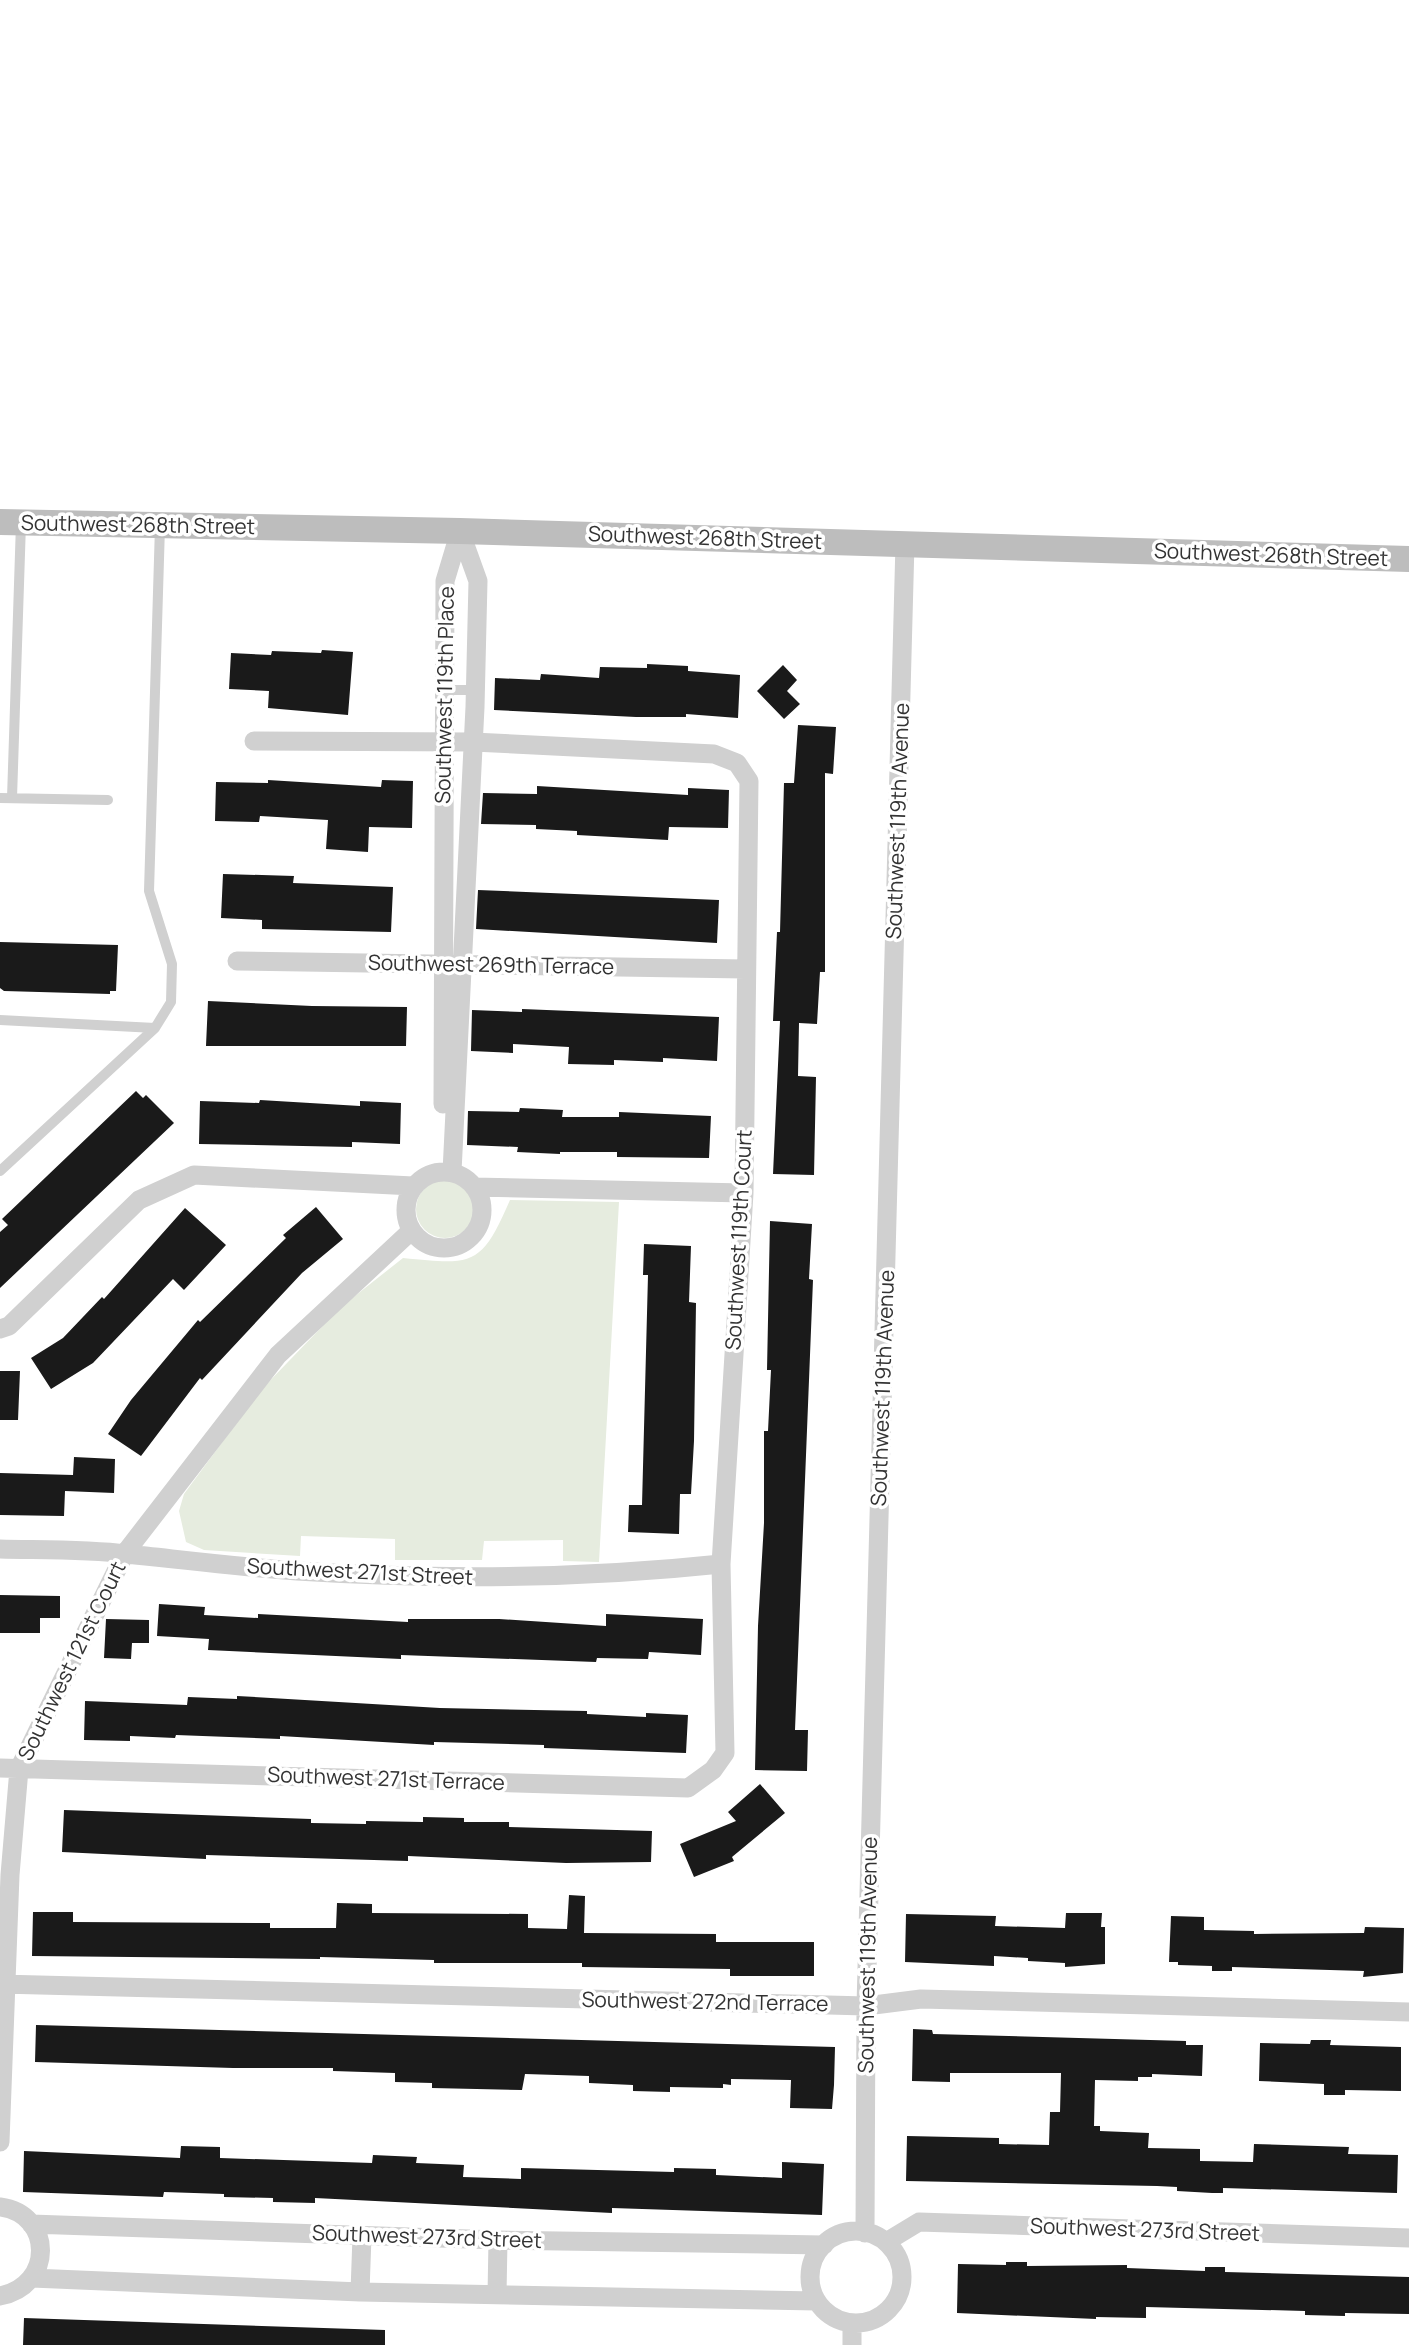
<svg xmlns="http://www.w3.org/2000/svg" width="1409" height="2345" viewBox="0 0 1409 2345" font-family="Manrope,sans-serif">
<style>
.green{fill:#e6ecdf}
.building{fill:#1a1a1a}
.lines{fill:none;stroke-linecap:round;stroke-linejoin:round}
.lane{stroke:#d0d0d0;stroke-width:10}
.street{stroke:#d0d0d0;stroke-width:19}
.secondary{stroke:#bdbdbd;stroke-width:26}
.labels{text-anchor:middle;stroke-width:7;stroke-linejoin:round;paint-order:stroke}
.street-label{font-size:21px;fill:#333;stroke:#fff}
</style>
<rect width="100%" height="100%" fill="#fff"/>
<path class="green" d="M416 1209a29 29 0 1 1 58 0a29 29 0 1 1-58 0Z
M510,1200L619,1202L599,1562L563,1561V1540L484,1541L482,1560H395V1539L301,1536L300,1556L204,1550L186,1542L179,1511L184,1494L260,1391L341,1307L403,1258C473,1265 481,1267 510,1200Z"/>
<path class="building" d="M322,650L353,652L348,715L268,708L269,691L229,689L231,653L271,655L272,651L321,653Z
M647,664L688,666V671L740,675L738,718L686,714V717H636L494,710L495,678L540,680L541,674L599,678L600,667L647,668Z
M783,665L797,680L787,691L800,704L784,719L757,691Z
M798,725L836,727L833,774L825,773V972H820L817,1024L799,1023L798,1076L816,1077L814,1175L773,1174L780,1021H773L777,932H780L784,783H794Z
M268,780L381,787L382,780L413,781L412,828L369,827L368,852L326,849L328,820L260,816L259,822L215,821L216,782L268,783Z
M537,786L688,795V788L729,790L728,828L669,827L668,840L577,835V831L536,829V825L481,824L483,793L537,794Z
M223,874L294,876L293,883L393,887L391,932L262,929V920L221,918Z
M478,890L719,900L717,943L476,929Z
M0,942L118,945L116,991H110V994L4,991L0,988Z
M208,1001L312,1006L407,1007L406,1046H206Z
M522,1009L719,1017L717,1061L663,1058V1062L614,1060V1065L568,1064L569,1047L513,1044V1053L471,1051L472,1010L522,1012Z
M136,1091L143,1098L146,1095L174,1123L0,1288V1232L8,1225L2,1219Z
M260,1100L360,1106V1101L401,1103L400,1144L352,1142V1147L199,1144L200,1101L259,1103Z
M520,1108L563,1110L562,1117H619V1112L711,1116L709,1158L617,1157V1152H560V1154L517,1152L518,1147L467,1145L468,1111L519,1112Z
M316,1207L343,1239L302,1273L202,1380L200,1378L141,1456L108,1434L131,1400L198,1320L200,1322L286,1238L283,1235Z
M185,1208L226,1245L184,1290L173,1279L93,1363L51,1389L31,1358L63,1338L102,1297L104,1299Z
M770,1221L812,1224L809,1279L813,1280L795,1730H808L807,1771L755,1770L758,1626L764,1523V1431H768L771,1370H767Z
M644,1244L691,1246L689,1302L696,1303L694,1441L691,1494H680L679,1534L628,1532L629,1505H642L648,1275H643Z
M0,1371H20L18,1420H0Z
M74,1457L115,1459L114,1493L65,1491L64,1516L0,1515V1473L73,1475Z
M0,1595L60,1596V1618H40V1633H0Z
M159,1604L205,1607L204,1615L258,1618V1614L408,1622V1619H499L606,1626V1614L703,1619L701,1655L649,1652L648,1659L597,1658L596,1662L401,1655V1659L208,1650L209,1639L157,1636Z
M106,1619L149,1620V1643H132L131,1659L104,1658Z
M237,1696L440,1708L587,1711V1714L646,1717V1713L688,1715L686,1753L544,1748V1745L434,1742V1745L280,1736V1739L176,1735L175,1738L130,1736V1741L84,1740L85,1701L187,1705L188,1697L237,1699Z
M760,1784L785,1813L732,1857L734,1861L694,1877L680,1844L736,1821L728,1812Z
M64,1810L311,1819V1823L366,1824V1821L423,1822V1817L464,1818V1822H509V1827L652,1831L651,1862L566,1863L408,1856V1861L206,1855V1859L62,1852Z
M569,1895L585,1896L584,1933L716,1934V1942H814V1976H730V1969L582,1967V1963H434V1960L320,1957V1959L32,1956L33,1912H73V1922L270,1923V1928H336L337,1903L372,1904V1913L528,1914V1928L567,1929Z
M1066,1913H1102L1101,1927H1105V1964L1065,1967V1963L1028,1961V1958L994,1956V1966L905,1962L906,1914L996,1916L995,1926L1065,1928Z
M1171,1916L1204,1917V1930L1254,1931V1934L1364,1933L1365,1927L1404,1928L1403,1973L1363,1977L1364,1971L1232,1967V1971H1212V1966L1178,1965V1962H1169Z
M36,2025L835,2047L834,2085L832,2109L790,2108L791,2080L731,2079V2085L723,2084V2088L670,2087V2092L633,2091V2085L589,2083V2076L525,2074L522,2090L432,2088V2083L395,2082V2073L333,2071V2068H233L35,2062Z
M913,2029L932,2030L933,2034L1186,2041V2045H1203L1202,2076L1152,2074V2077H1138V2081L1095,2080L1094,2126H1100V2131L1149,2133L1148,2148L1200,2149V2161L1253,2162L1254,2144L1349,2147L1348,2154L1398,2155L1397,2193L1223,2188V2193H1212L1177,2191V2187L1157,2186L906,2181L907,2136L999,2138V2144L1049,2145L1050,2112H1060L1061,2073H950V2082L912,2081Z
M1311,2040H1331L1330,2045L1401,2047V2091L1345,2090V2095H1324V2084L1259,2081L1260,2043L1310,2044Z
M181,2146L220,2147V2158L372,2163L373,2155L417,2157L416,2163L464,2165L463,2177L521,2179V2168L674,2172V2168L716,2169V2175L782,2178V2162L824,2164L822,2215L612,2208V2213L315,2198V2203L273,2202V2198L224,2197V2194L164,2192L163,2197L23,2192L24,2151L180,2158Z
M1006,2262H1027V2266L1127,2265V2268L1205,2271V2267H1225V2272L1409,2277V2314L1345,2313V2316L1305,2315V2311L1146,2307V2318L1096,2317V2319L957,2313L958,2264L1006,2265Z
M24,2318L385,2330V2345H23Z"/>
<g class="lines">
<path class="lane" d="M444,690H476
M0,798L108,800
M12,798L21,523
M0,1020L155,1028
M0,1171L155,1028L171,1002L172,964L149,891L160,526"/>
<path class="street" d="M237,961L745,969
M443,1104L445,581L460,531
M406 1210a38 38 0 1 1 76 0a38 38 0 1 1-76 0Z
M452,1172L475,707L478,581L460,531
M474,1187L744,1193
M0,1329L9,1326L139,1200L194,1175L413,1186
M0,1549C42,1550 86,1549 127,1554C184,1560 240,1567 297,1571C438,1580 580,1579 721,1564
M0,1768L688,1788L713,1770L725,1753L721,1564L744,1193L749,781L737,763L714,754L473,742L254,741
M0,1984L866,2006L921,1999L1409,2012
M0,2142L10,1875L19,1769L125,1553L278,1355L411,1231
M0,2207C54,2214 54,2286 0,2296
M31,2224L498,2240L824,2245
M810 2277a46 46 0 1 1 92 0a46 46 0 1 1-92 0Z
M865,2233L866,2006L905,543
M886,2242L919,2222L1409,2238
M32,2278L360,2292L817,2301
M360,2292L362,2236
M497,2295L498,2240
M852,2345V2323"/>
<path class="secondary" d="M0,522L460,531L1409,559"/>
</g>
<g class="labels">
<g class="street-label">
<text transform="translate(138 525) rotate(1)" y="7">Southwest 268th Street</text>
<text transform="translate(705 538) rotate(2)" y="7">Southwest 268th Street</text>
<text transform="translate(1271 555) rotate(2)" y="7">Southwest 268th Street</text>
<text transform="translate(445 695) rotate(-89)" y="7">Southwest 119th Place</text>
<text transform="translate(898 821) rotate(-88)" y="7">Southwest 119th Avenue</text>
<text transform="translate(491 965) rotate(1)" y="7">Southwest 269th Terrace</text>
<text transform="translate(739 1240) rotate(-87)" y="7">Southwest 119th Court</text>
<text transform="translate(883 1388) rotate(-88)" y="7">Southwest 119th Avenue</text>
<text transform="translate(360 1572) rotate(3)" y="7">Southwest 271st Street</text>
<text transform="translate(72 1661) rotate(-64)" y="7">Southwest 121st Court</text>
<text transform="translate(386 1779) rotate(2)" y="7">Southwest 271st Terrace</text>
<text transform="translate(868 1955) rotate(-89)" y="7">Southwest 119th Avenue</text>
<text transform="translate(705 2002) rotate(1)" y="7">Southwest 272nd Terrace</text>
<text transform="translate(1145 2230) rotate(2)" y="7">Southwest 273rd Street</text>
<text transform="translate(427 2237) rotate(2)" y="7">Southwest 273rd Street</text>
</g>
</g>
</svg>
